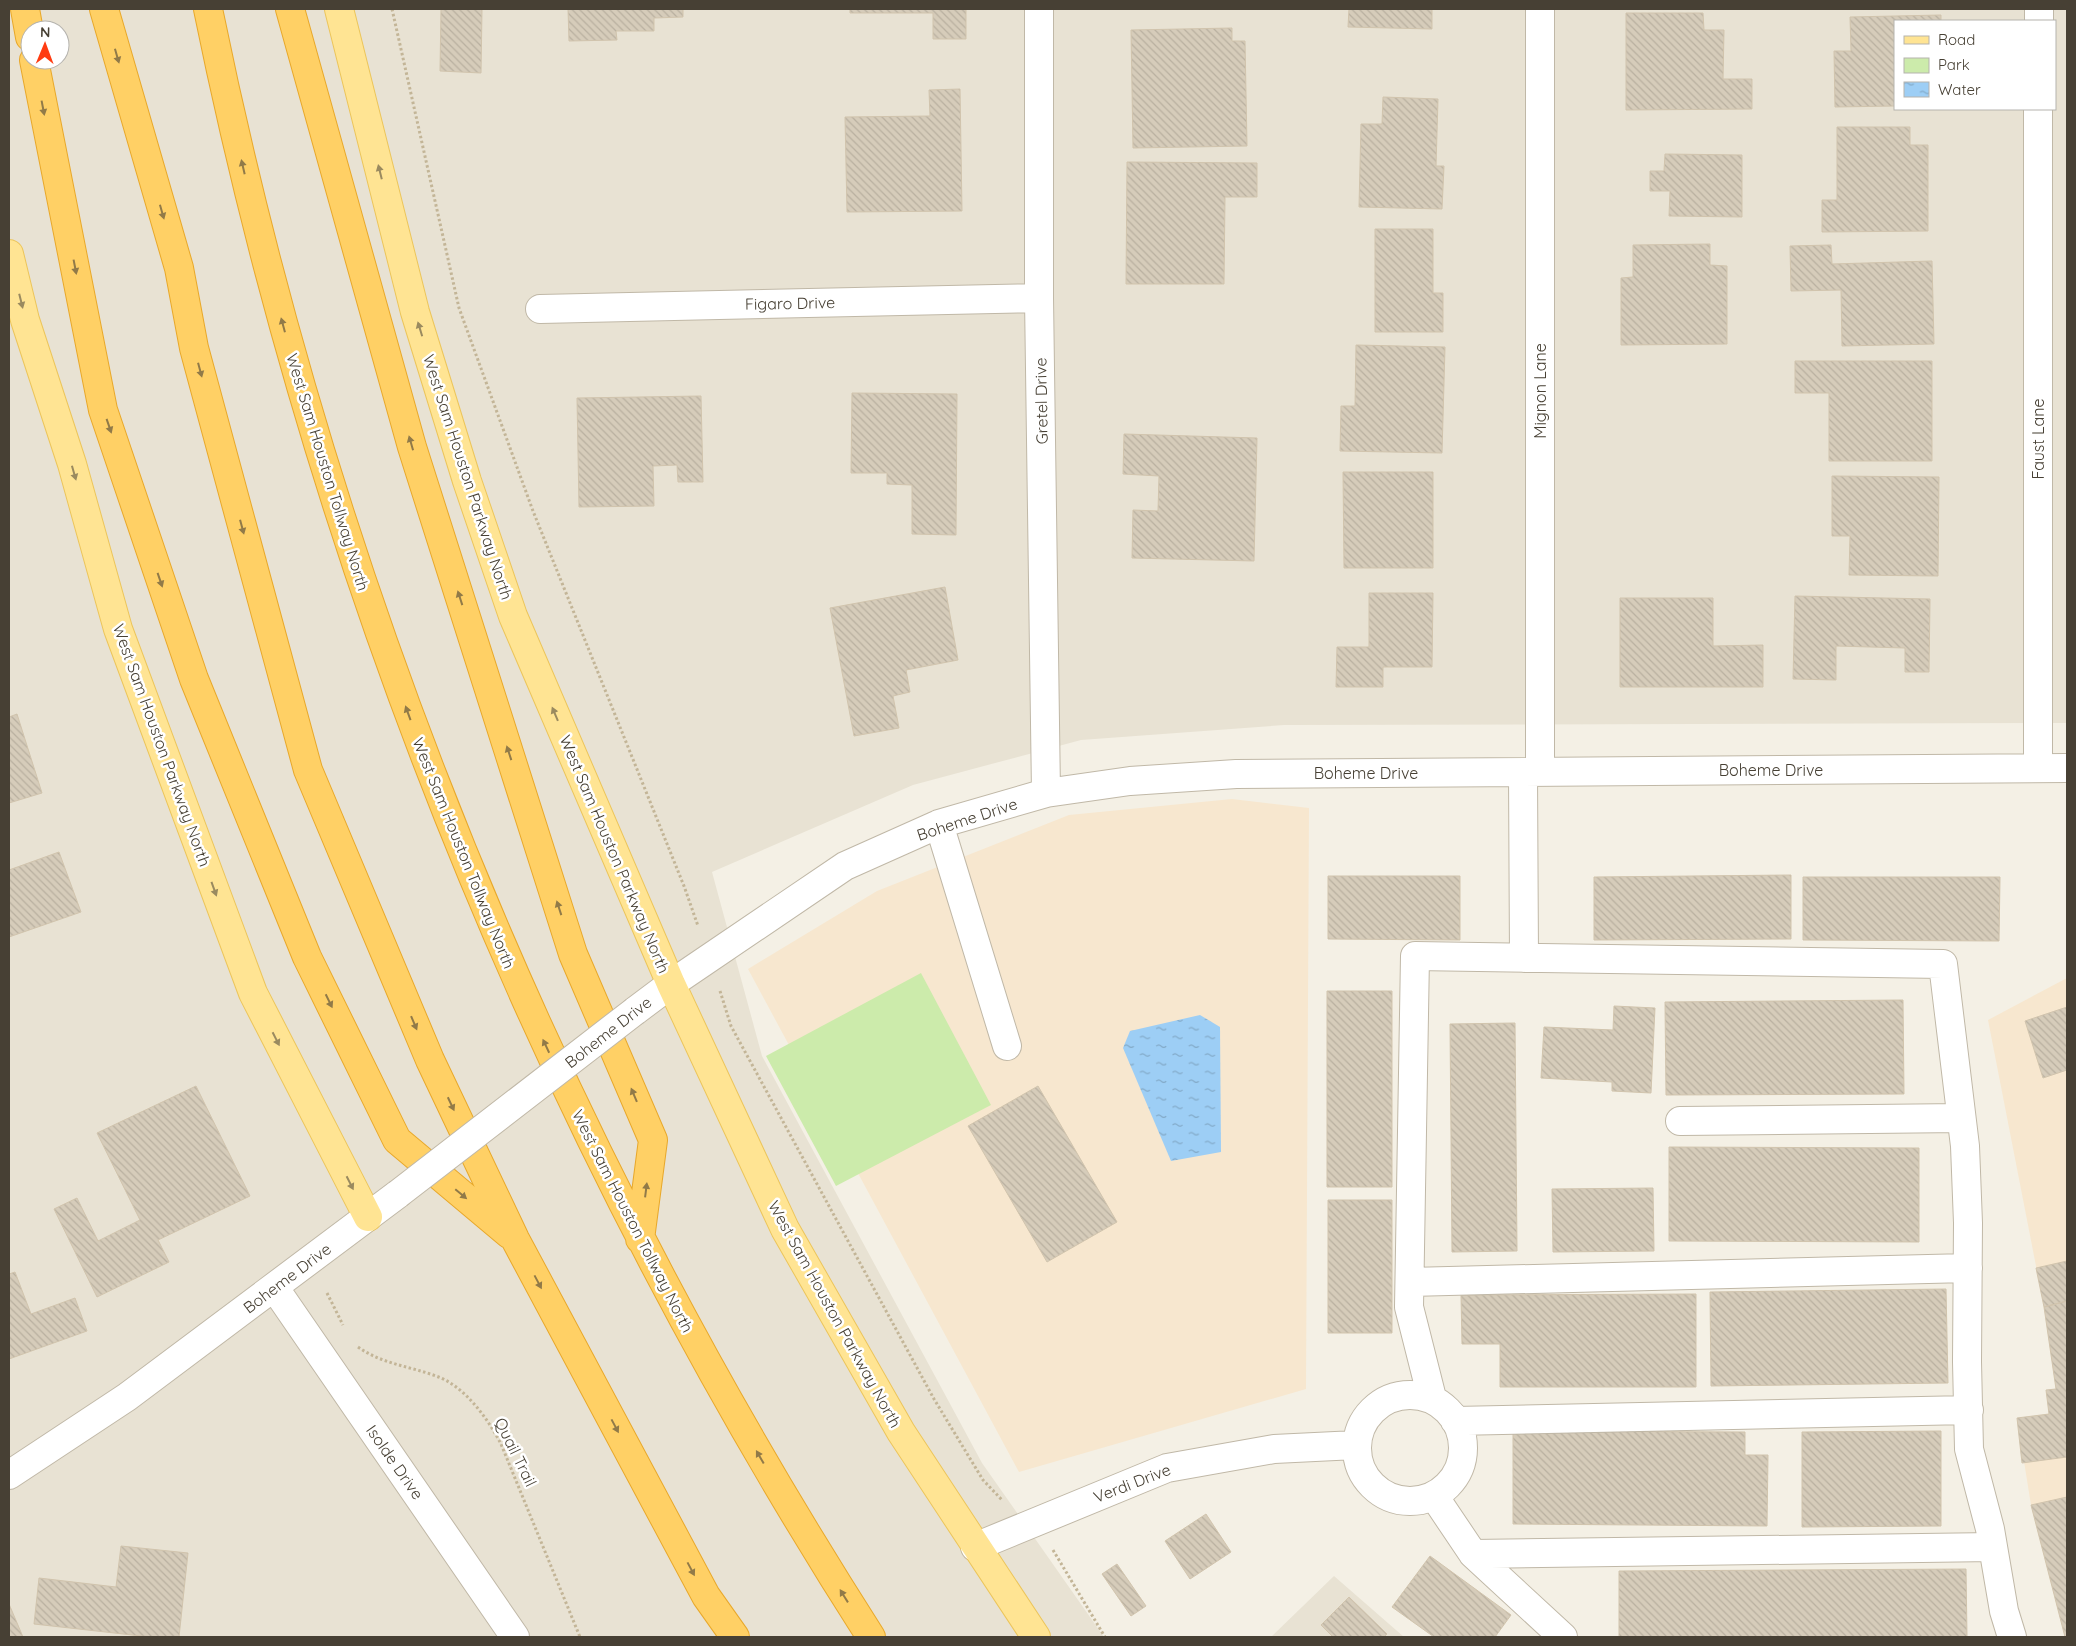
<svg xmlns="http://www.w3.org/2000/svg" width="2076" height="1646" viewBox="0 0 2076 1646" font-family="Quicksand,sans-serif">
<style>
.residential{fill:#e8e2d3;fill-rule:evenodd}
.commercial{fill:#f7e7cf}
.green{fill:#ccebab}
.water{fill:url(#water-ripples)}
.building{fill:url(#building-back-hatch);stroke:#d1c4ad}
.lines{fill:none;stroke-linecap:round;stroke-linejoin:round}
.minor-casing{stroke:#c0b8a7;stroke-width:30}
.major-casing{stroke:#ecc55b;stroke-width:30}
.highway-casing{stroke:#e8a82b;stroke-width:30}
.path{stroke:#c3b597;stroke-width:3;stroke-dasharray:2.5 2.5;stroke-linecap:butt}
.minor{stroke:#fff;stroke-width:28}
.major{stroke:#ffe493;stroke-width:28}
.highway{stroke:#ffd065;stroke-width:28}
.minor-bridge-casing{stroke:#c0b8a7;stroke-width:30;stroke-linecap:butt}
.minor-bridge{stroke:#fff;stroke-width:28}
.oneway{fill:#917a48}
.oneway2{fill:#9a8a5f}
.labels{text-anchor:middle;stroke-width:5;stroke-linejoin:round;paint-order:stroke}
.street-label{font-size:16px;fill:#474034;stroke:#fff}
</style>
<defs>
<pattern id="water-ripples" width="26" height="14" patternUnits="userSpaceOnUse" patternTransform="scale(1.25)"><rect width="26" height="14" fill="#9dcef5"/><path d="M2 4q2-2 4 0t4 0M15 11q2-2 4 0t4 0" fill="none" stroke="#82a9c7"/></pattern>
<pattern id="building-back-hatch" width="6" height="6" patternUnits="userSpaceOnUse" patternTransform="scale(1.25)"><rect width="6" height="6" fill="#d6ccba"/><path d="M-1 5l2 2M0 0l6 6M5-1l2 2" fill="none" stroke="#b9b0a0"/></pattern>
</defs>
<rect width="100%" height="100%" fill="#f4f0e5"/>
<path class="residential" d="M9,9H2067V723L1284,725L1081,740L913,785L712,872L762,1056L982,1463L1104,1637H9ZM1895,21H2055V109H1895ZM30,30H60V60H30Z
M1334,1576L1404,1637H1271Z"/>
<path class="commercial" d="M1232,799L1309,808L1306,1389L1019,1472L748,969L877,891L1069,815Z
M2067,978V1637H2065L2031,1505L2017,1418L2049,1414L2046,1390L2056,1389L2044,1307L1988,1020Z"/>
<path class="green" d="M921,973L991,1105L836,1186L766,1056Z"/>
<path class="water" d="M1200,1015L1220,1027L1221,1152L1171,1161L1123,1048L1130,1031Z"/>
<path class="building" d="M441,9H482L481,73L440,71Z
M568,9H683V17L654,18V31H616L617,40L569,41Z
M850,9H966V39H933V13H850Z
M1349,9H1432V29L1348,27Z
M1626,13H1703L1704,30H1724L1723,79H1752V109L1626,110Z
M1941,15V21H1895V106L1835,107L1834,51H1851L1850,17Z
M1232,28V41H1245L1247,146L1133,148L1131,30Z
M960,89L962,211L847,212L845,117L930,116L929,90Z
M1383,97L1438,99L1436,166H1444L1442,209L1359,207L1361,124H1382Z
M1837,127H1910V145H1928V231L1822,232V200H1837Z
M1665,154L1742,155V217L1669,216L1670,191H1650V171H1664Z
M1127,162L1257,163V197H1225L1224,284H1126Z
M1375,229H1433V293H1443V332H1375Z
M1710,244V265L1727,266V344L1621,345V278L1633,277V245Z
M1831,245L1832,264L1932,261L1934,344L1842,346L1841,290L1791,291L1790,246Z
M1356,345L1445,347L1442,453L1340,451L1341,406H1355Z
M1795,361H1932V461H1829V393H1795Z
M852,393L957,394L956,535L912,534V485L887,484V473H851Z
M701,396L703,482H678L677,465L653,466L654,506L579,507L577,398Z
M1124,434L1257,438L1254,561L1132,558L1133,510L1158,511L1159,476L1123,474Z
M1343,472H1433V568H1344Z
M1832,476L1939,477L1938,576L1849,575L1850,536H1832Z
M945,587L958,660L906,670L910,692L893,696L899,728L854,736L830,608Z
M1369,593H1433L1432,667H1383V687H1336L1337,647H1369Z
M1795,596L1930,599L1929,672H1905V648L1836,646V680L1793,679Z
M1620,598H1713V646L1763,645V687H1620Z
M17,714L42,793L9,803V717Z
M59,852L81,912L9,937V870Z
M1791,875V939L1594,940V877Z
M1328,876H1460V940L1328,939Z
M1803,877H2000L1999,941L1803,940Z
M1327,991H1392V1187H1327Z
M1903,1000L1904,1094L1666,1095L1665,1002Z
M1614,1006L1655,1008L1651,1093L1612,1091V1082L1541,1078L1544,1027L1613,1030Z
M2067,1007V1070L2043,1078L2025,1021Z
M1515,1023L1517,1251L1452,1252L1450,1024Z
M196,1086L250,1196L158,1240L169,1262L97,1297L54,1209L77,1198L98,1241L140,1220L97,1133Z
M1038,1086L1117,1222L1047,1262L968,1126Z
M1669,1147L1919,1148V1242L1669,1241Z
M1653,1188L1654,1251L1553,1252L1552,1189Z
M1328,1200H1392V1333H1328Z
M2067,1261V1301L2044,1307L2036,1268Z
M15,1272L31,1314L75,1298L87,1331L9,1359V1274Z
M1946,1289L1948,1383L1711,1386L1710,1292Z
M1696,1294V1387H1500V1344H1462L1461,1295Z
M2067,1301V1457L2022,1463L2017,1418L2049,1414L2046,1390L2056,1389L2044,1307Z
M1513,1431L1745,1432V1455H1768L1767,1526L1513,1524Z
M1941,1431V1526L1802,1527V1432Z
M2067,1497V1637H2065L2031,1505Z
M1206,1514L1231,1552L1190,1579L1165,1541Z
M121,1546L188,1553L179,1637H150L34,1624L39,1578L116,1587Z
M1430,1556L1511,1615L1495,1637H1434L1392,1607Z
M1117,1564L1146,1606L1131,1616L1102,1574Z
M1966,1569L1967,1637H1619V1571Z
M1349,1597L1387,1634L1384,1637H1333L1321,1625Z
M9,1604L23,1637H9Z"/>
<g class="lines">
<g class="minor-casing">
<path id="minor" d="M1039,9V298L1046,793
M1540,9V772
M2039,21V9
M2038,109V768
M540,309L1039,298
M1523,773L1524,958
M939,824L1007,1046
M635,1011L671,984L845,866L939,824L1046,793L1130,781L1236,774L2067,768
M1680,1121L1961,1118
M1410,1282L1968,1268
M274,1287L515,1637
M1357 1448a53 53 0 1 1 106 0a53 53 0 1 1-106 0Z
M1432,1398L1409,1307L1415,956L1943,964L1965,1146L1968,1223L1967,1362L1969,1449L1990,1529L2004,1611L2012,1637
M1455,1421L1969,1410
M9,1475L127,1397L398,1194
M1434,1496L1473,1554L1563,1637
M975,1547L1167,1468L1274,1449L1356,1445
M1473,1554L1993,1547"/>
</g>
<g class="major-casing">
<path id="major" d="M339,9L415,312L467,481L513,616L671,984L785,1229L901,1432L1036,1637
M9,254L25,320L72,464L118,629L253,993L368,1217"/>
</g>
<g class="highway-casing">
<path id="highway" d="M25,9L30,37
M104,9L179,268L194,348L308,770L430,1060L515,1239L706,1596L735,1637
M208,9C327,592 550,1136 871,1637
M290,9L412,447L573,954L653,1140L640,1239
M34,60L103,410L194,679L307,957L397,1140L509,1234"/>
</g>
<path class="path" d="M392,9L459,308L533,511L684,886L698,926
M720,991L731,1026L934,1399L983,1480L1002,1500
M327,1293L343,1325
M358,1347C382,1364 409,1366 436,1376C465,1386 488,1419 501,1444L580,1637
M1053,1550L1105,1637"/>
<use href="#minor" class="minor"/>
<use href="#major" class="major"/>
<use href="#highway" class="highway"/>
<g class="minor-bridge-casing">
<path id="minor-bridge" d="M398,1194L635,1011"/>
</g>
<use href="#minor-bridge" class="minor-bridge"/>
</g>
<defs><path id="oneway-solid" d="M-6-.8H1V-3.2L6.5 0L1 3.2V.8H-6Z" transform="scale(1.25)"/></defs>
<g class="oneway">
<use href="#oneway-solid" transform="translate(117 56) rotate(74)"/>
<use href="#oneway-solid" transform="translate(43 108) rotate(79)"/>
<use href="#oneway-solid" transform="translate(243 167) rotate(-103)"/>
<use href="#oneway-solid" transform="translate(162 212) rotate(74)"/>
<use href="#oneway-solid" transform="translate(75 267) rotate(79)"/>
<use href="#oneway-solid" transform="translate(283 325) rotate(-105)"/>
<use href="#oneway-solid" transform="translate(200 370) rotate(75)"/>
<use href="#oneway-solid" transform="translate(109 426) rotate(71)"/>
<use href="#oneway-solid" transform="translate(411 443) rotate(-106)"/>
<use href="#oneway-solid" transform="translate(242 527) rotate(75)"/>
<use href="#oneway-solid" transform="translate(160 580) rotate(71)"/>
<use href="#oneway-solid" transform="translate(460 598) rotate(-108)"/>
<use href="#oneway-solid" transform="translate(408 713) rotate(-110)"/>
<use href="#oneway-solid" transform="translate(509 753) rotate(-108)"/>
<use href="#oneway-solid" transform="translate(559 908) rotate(-108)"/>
<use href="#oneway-solid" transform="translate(329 1001) rotate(64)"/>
<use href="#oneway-solid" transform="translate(414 1023) rotate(67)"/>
<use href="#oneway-solid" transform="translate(546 1046) rotate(-115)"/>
<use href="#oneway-solid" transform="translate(634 1095) rotate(-113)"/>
<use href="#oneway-solid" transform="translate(451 1104) rotate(65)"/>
<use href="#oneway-solid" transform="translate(646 1190) rotate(-83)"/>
<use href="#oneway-solid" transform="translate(461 1194) rotate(40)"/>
<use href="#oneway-solid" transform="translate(538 1282) rotate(62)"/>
<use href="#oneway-solid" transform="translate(615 1426) rotate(62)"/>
<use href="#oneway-solid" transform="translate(760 1457) rotate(-120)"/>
<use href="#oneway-solid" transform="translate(691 1569) rotate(62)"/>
<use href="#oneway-solid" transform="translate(844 1596) rotate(-122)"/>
</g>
<g class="oneway2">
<use href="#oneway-solid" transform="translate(380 172) rotate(-104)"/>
<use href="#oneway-solid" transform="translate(21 301) rotate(76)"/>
<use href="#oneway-solid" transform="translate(420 329) rotate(-107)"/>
<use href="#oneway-solid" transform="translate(74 473) rotate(74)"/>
<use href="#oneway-solid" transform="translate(555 714) rotate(-113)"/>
<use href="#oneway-solid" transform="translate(214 889) rotate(70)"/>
<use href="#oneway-solid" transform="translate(276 1039) rotate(63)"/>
<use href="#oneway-solid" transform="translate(350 1183) rotate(63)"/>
</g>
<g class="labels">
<g class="street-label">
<text transform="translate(790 303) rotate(-1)" y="6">Figaro Drive</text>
<text transform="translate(1540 391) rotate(-90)" y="6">Mignon Lane</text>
<text transform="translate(1041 401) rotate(-91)" y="6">Gretel Drive</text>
<text transform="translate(2038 439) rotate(-90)" y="6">Faust Lane</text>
<text transform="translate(328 472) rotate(73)" y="6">West Sam Houston Tollway North</text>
<text transform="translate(468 477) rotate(72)" y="6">West Sam Houston Parkway North</text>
<text transform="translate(162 745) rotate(70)" y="6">West Sam Houston Parkway North</text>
<text x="1771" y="776">Boheme Drive</text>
<text x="1366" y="779">Boheme Drive</text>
<text transform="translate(967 819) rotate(-18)" y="6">Boheme Drive</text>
<text transform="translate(464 853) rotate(68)" y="6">West Sam Houston Tollway North</text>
<text transform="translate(615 854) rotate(67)" y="6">West Sam Houston Parkway North</text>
<text transform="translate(608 1032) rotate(-38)" y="6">Boheme Drive</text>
<text transform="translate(633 1221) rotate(63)" y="6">West Sam Houston Tollway North</text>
<text transform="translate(287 1278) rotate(-37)" y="6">Boheme Drive</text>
<text transform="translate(835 1314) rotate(61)" y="6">West Sam Houston Parkway North</text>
<text transform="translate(516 1452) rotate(64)" y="6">Quail Trail</text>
<text transform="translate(395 1462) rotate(55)" y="6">Isolde Drive</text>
<text transform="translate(1132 1483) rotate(-21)" y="6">Verdi Drive</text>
</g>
</g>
<rect width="2076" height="1646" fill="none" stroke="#474034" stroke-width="20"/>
<rect x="1894" y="20" width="162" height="90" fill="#ffffff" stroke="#b5b3ae"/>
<rect x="1904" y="36" width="25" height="8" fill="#ffe493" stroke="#b5b3ae"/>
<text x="1938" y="45" font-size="15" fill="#474034">Road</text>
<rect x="1904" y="58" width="25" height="15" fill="#ccebab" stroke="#b5b3ae"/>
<text x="1938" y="70" font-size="15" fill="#474034">Park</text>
<rect x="1904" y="82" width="25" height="15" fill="url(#water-ripples)" stroke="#b5b3ae"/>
<text x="1938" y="95" font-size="15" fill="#474034">Water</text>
<g transform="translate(45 45) rotate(1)"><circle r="24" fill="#ffffff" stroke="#b5b3ae"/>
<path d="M0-4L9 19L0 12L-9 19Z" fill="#ff3c11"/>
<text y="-8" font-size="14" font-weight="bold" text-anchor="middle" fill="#474034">N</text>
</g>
</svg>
